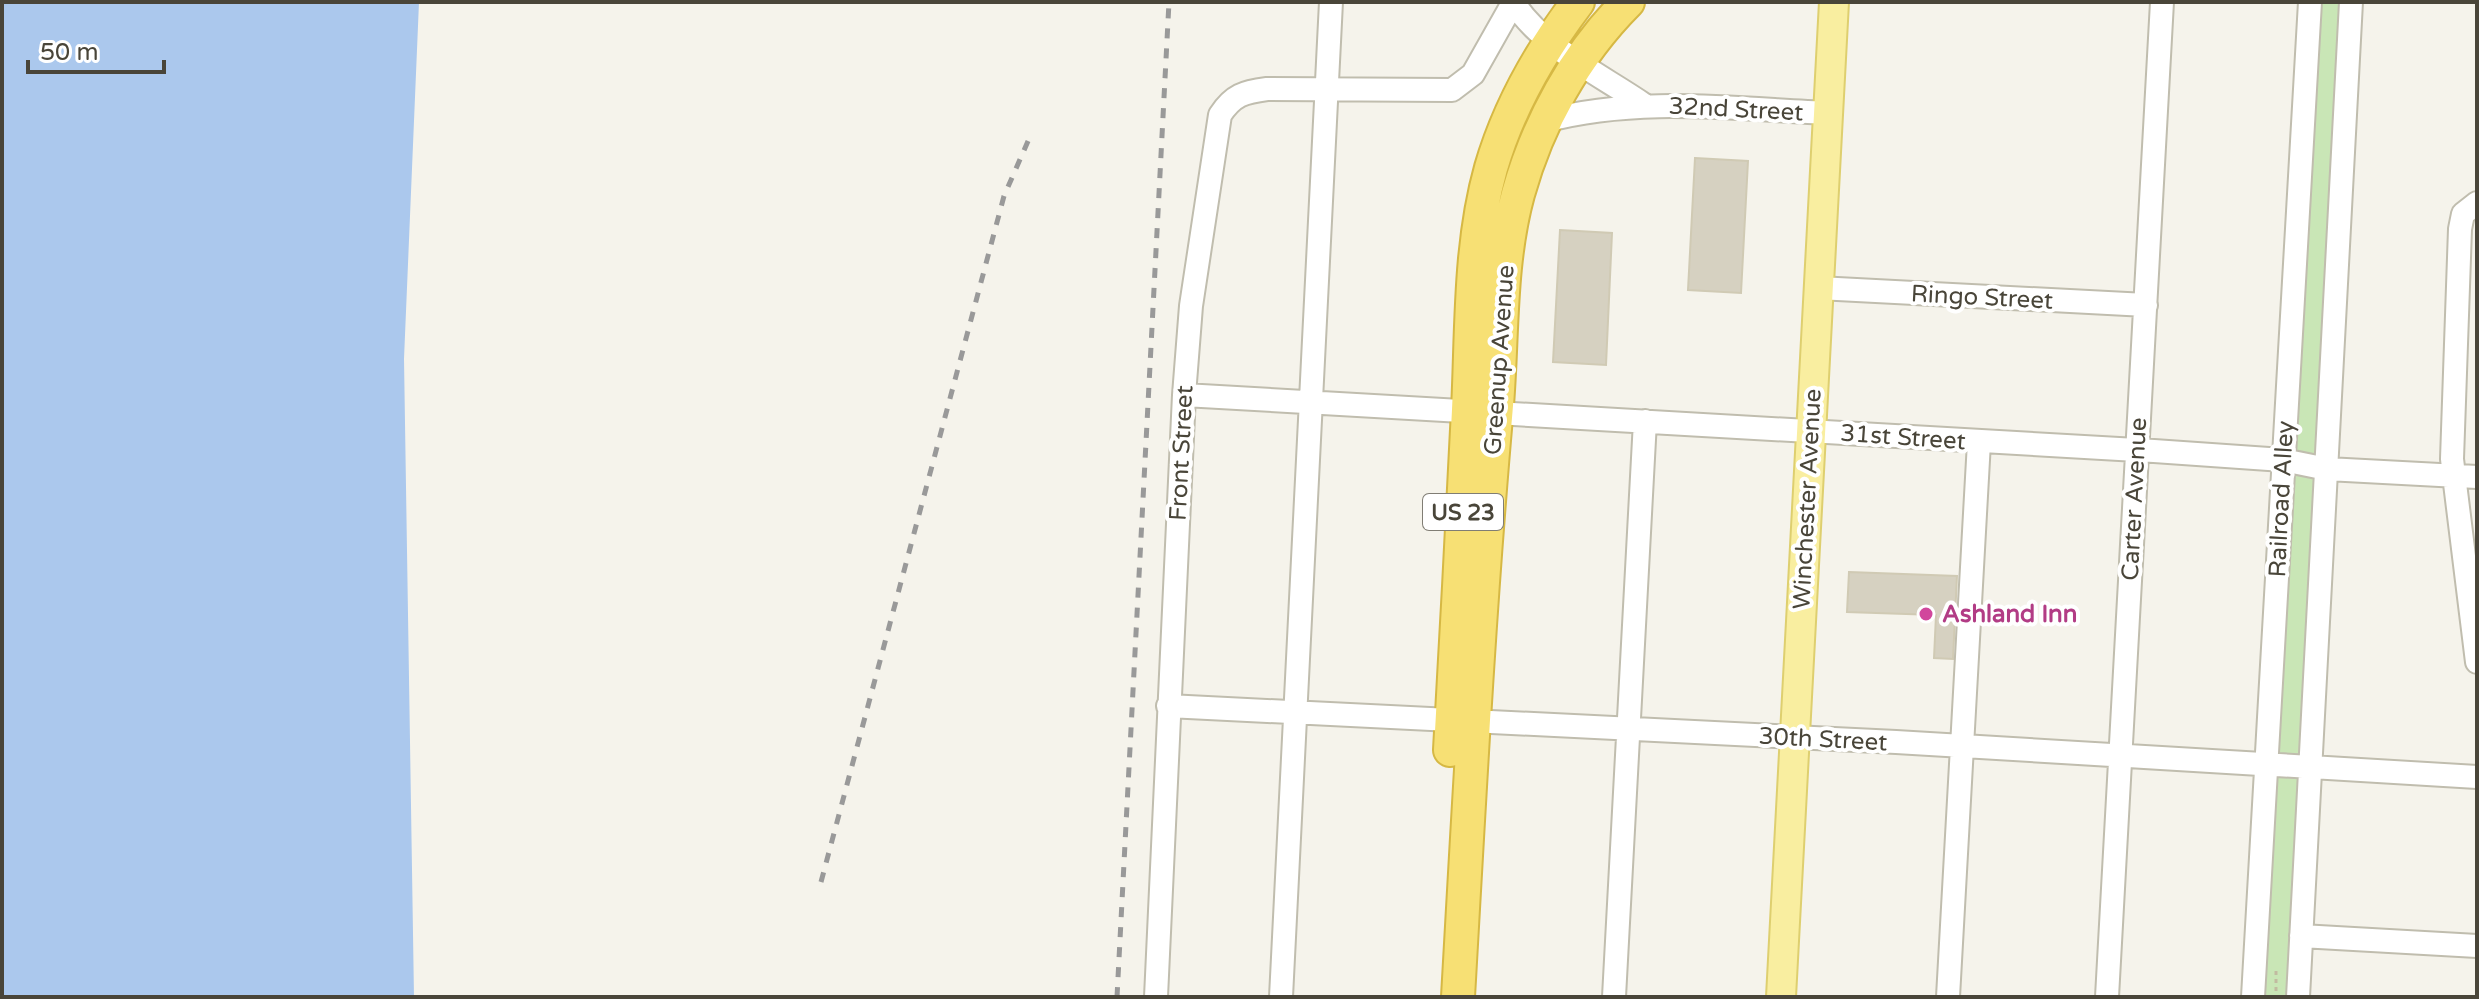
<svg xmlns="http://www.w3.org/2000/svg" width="2479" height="999" viewBox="0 0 2479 999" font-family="'Varela Round',sans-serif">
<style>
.green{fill:#c9e6b6}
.water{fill:#abc8ed}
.building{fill:#d6d1c1;stroke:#d0cab4;stroke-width:2}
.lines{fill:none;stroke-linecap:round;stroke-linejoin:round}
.minor-casing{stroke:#c0bdae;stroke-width:26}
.major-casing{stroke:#decf6f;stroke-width:32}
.highway-casing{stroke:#d6b844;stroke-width:36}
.path{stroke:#c1bba0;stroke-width:3;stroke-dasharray:4 4;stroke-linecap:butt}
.minor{stroke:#fff;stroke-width:22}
.major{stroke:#f9eea0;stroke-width:28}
.highway{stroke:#f7e074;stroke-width:32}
.rail{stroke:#999;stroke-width:5;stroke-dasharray:10 10;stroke-linecap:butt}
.hotel-dot{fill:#d1479c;stroke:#fff;stroke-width:3}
.labels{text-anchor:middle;stroke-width:8;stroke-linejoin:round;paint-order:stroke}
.shield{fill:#fff;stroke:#807d74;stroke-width:2}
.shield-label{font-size:22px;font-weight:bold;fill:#494539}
.street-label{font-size:24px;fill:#494539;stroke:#fff}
.hotel-label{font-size:24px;font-weight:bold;fill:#b23c85;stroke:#fff;text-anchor:start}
</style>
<rect width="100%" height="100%" fill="#f5f3eb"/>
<path class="green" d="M2317,2H2344L2290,997H2261Z"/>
<path class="water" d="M2,2H419L404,359L414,997H2Z"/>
<path class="building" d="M1695,158L1748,161L1741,293L1688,290Z
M1560,230L1612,233L1606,365L1553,362Z
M1849,572L1957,576L1953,659L1934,658L1936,615L1847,612Z"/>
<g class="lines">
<g class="minor-casing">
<path id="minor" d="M1513,2C1543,48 1599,74 1643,104
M1545,121C1638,96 1734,109 1829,113
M2477,203L2463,214L2460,229L2452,459L2477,662
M1818,288L2146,305
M1184,395L2154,451L2283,460L2327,469L2477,477
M1168,706L1896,742L2477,777
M2301,936L2477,946
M1156,997L1184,395L1191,306L1220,115C1233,95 1244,92 1267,89L1452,90L1473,74L1513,3
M1281,997L1331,2
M1614,997L1645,421
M1948,997L1979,442
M2107,997L2162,2
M2253,997L2310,2
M2298,997L2351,2"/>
</g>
<g class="major-casing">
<path id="major" d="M1781,997L1834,2"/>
</g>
<g class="highway-casing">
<path id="highway" d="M1450,750C1456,637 1463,523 1468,410C1472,330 1469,246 1491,168C1508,109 1541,51 1578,2
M1458,997C1469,804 1479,610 1496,417C1503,343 1498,267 1518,194C1538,123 1575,55 1628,2"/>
</g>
<path class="path" d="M2276,971V991"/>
<use href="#minor" class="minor"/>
<use href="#major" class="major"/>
<use href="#highway" class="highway"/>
<path class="rail" d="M821,882L1004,196L1032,132
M1117,997L1169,2"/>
</g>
<circle class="hotel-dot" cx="1926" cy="614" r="8"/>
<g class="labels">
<rect class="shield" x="1423" y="494" width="80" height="36" rx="6"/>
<g class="shield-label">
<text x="1463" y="520">US 23</text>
</g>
<g class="street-label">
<text transform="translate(1736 109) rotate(3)" y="8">32nd Street</text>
<text transform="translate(1982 297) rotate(3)" y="8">Ringo Street</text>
<text transform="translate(1499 360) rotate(-86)" y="8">Greenup Avenue</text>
<text transform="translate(1903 437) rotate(4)" y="8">31st Street</text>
<text transform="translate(1181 453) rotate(-87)" y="8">Front Street</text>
<text transform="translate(1807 499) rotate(-87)" y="8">Winchester Avenue</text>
<text transform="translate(2134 499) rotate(-87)" y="8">Carter Avenue</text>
<text transform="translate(2281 499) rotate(-87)" y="8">Railroad Alley</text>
<text transform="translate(1823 739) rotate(3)" y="8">30th Street</text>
</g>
<g class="hotel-label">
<text x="1942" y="622">Ashland Inn</text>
</g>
</g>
<rect width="2479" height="999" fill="none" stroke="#494539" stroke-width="8"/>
<path d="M28 60v12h136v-12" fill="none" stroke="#494539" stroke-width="4"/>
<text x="40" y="60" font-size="24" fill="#494539" stroke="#ffffff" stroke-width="6" paint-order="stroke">50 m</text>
</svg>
